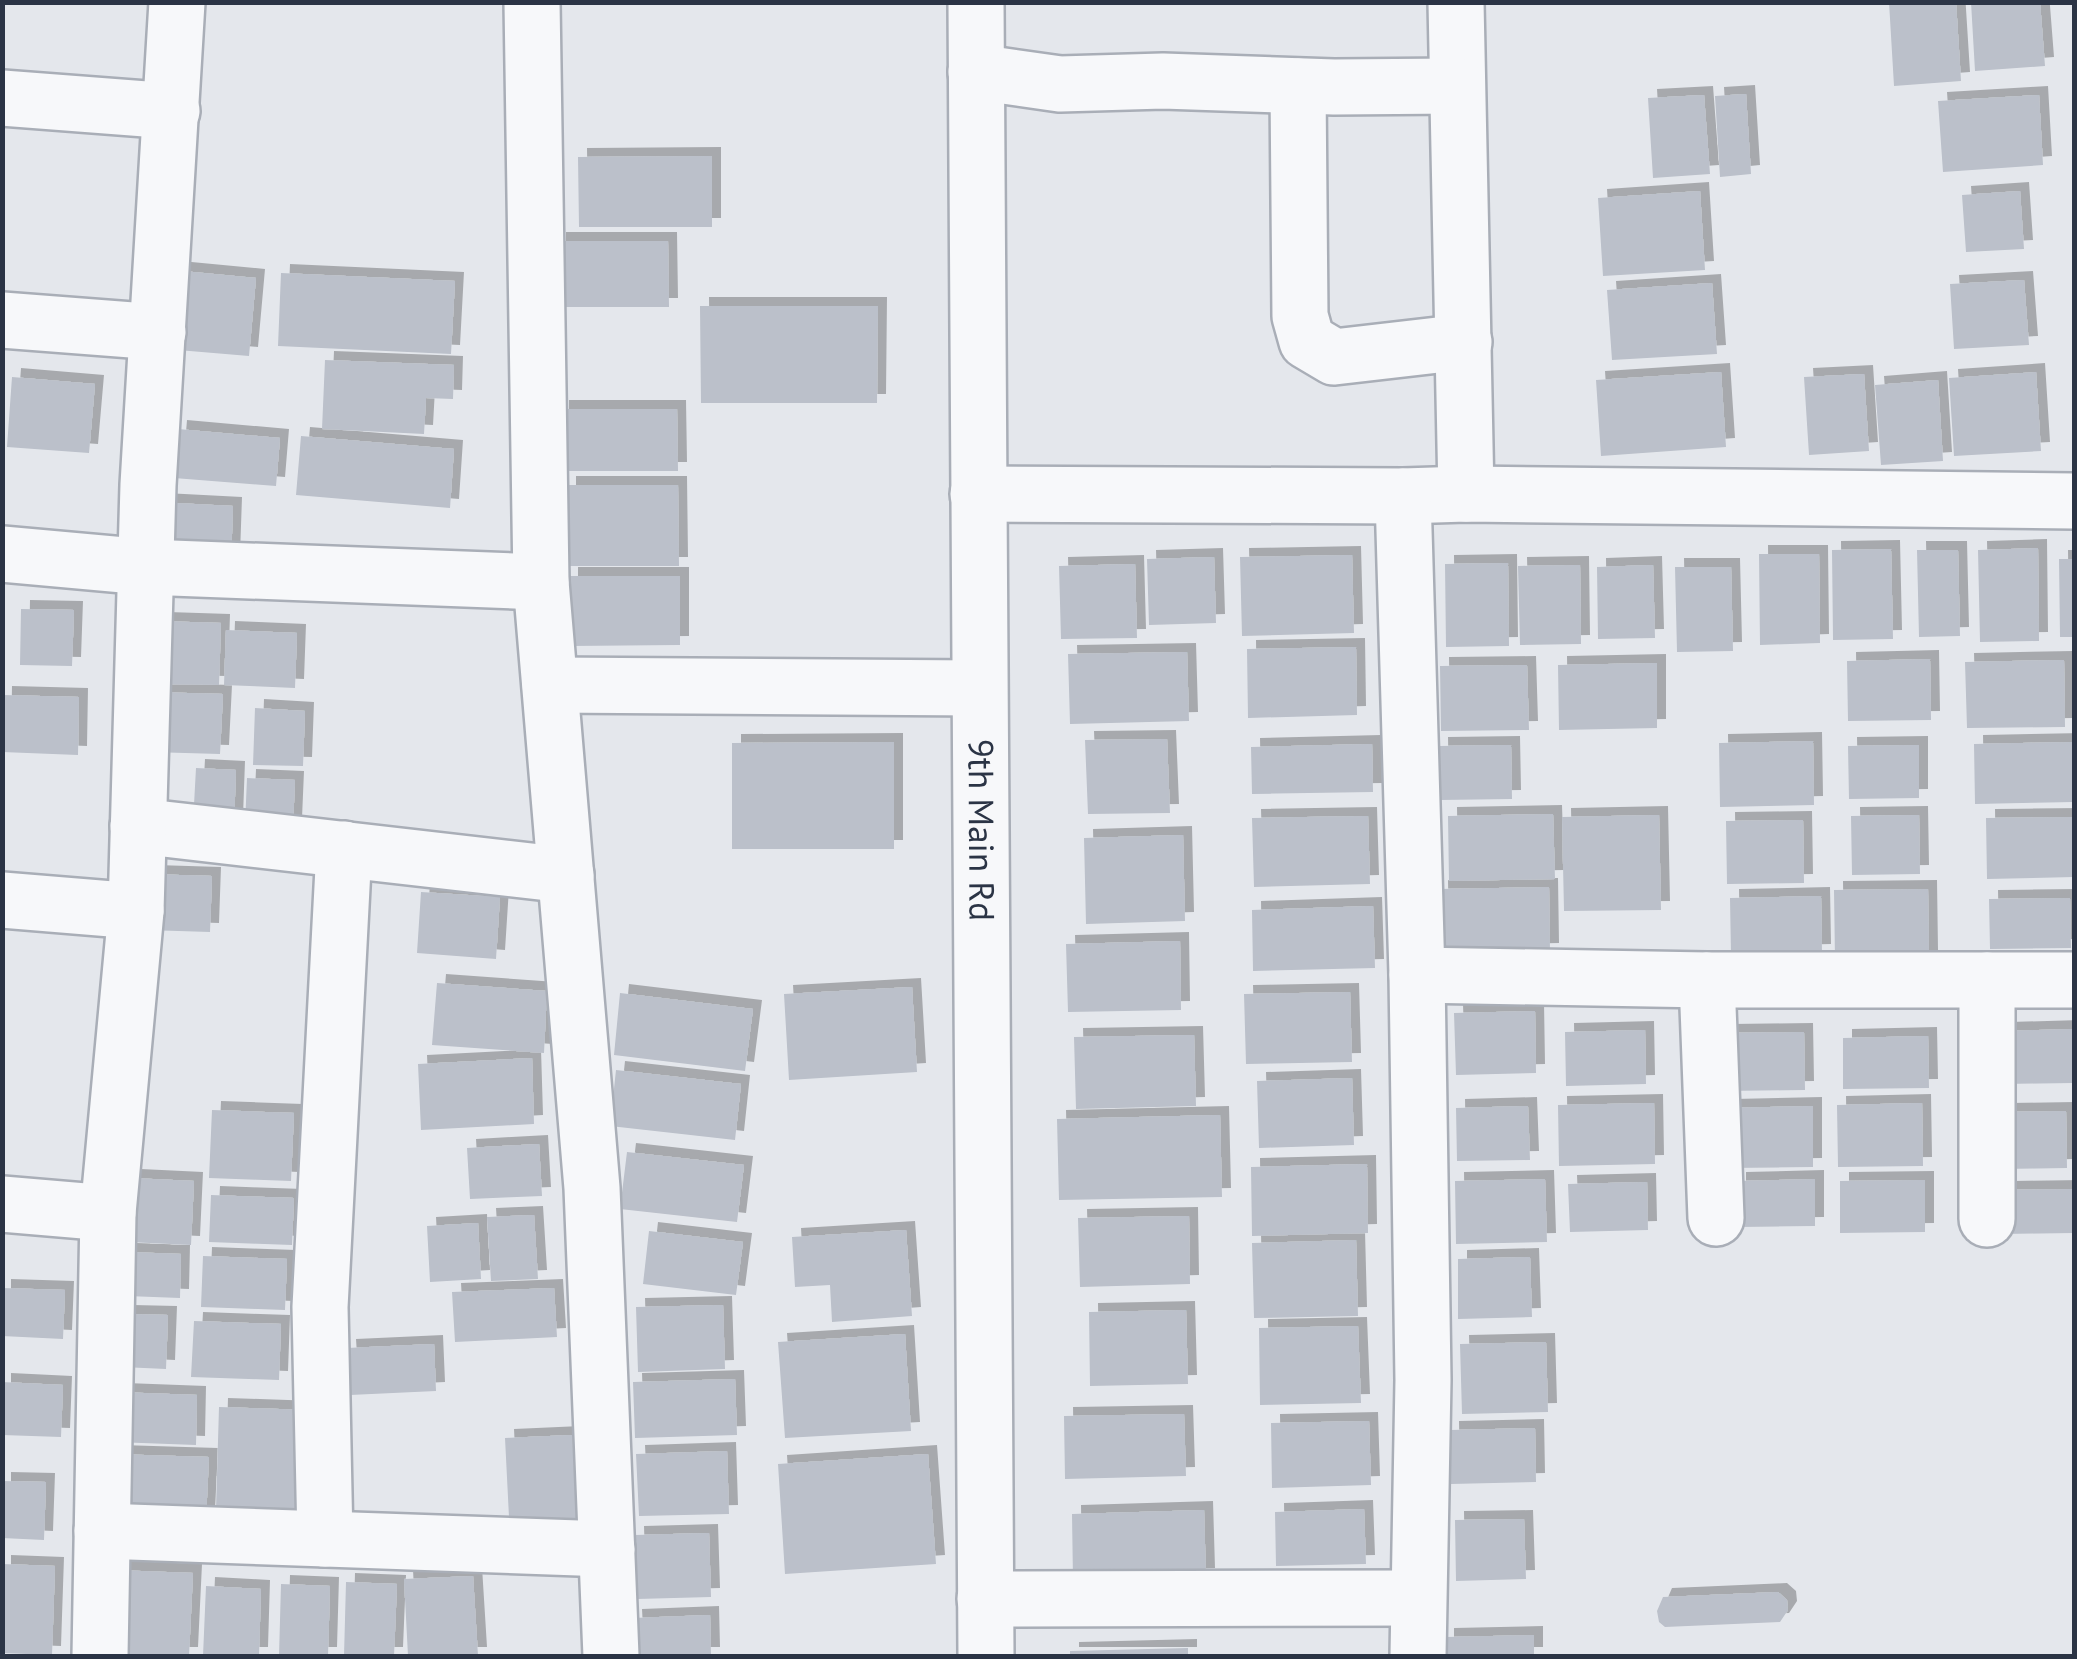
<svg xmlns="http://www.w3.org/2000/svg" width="2077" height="1659" viewBox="0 0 2077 1659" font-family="'PT Sans',sans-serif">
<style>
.building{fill:#bbc0ca;filter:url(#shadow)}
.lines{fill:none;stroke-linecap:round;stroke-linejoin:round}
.minor-casing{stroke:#a9aeb7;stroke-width:60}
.minor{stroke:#f7f8fa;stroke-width:55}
.labels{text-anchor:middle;stroke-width:10;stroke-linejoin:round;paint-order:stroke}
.street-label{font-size:35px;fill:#2b3445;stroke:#f4f6f9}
</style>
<defs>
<filter id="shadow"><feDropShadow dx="9" dy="-9" stdDeviation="0" flood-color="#0004"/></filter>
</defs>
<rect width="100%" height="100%" fill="#e4e7ec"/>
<path class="building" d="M1889,2H1956L1961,81L1894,86Z
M1971,2H2040L2045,66L1975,71Z
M1746,94L1751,174L1720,177L1715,96Z
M1704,95L1710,174L1653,178L1648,98Z
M2039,95L2043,165L1943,172L1938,101Z
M712,156V227H579L578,157Z
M1700,191L1705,270L1603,276L1598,198Z
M2020,191L2024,249L1966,252L1962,195Z
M557,241H668L669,307H557Z
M172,270L256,278L249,356L166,349Z
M281,273L455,281L451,354L278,346Z
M2024,280L2029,345L1954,349L1950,284Z
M1712,283L1717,354L1612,360L1607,290Z
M700,306H878L877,403H701Z
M325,360L454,365L453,399L426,398L424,434L322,429Z
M1721,372L1726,447L1601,456L1596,380Z
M2036,372L2041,451L1954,456L1949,378Z
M1864,374L1869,451L1809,455L1804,377Z
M12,377L95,384L89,453L7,447Z
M1938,380L1943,461L1881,465L1875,385Z
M560,409H677L678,471H560Z
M178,429L280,438L276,486L174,478Z
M301,436L454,449L450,508L296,495Z
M567,485H678L679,566H567Z
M156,502L233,506L231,564L153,560Z
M2038,548L2039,641L1980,642L1978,550Z
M1891,549L1893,639L1833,640L1832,550Z
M1917,550H1958L1960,636L1919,637Z
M1759,554H1819L1820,643L1760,645Z
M1352,555L1354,633L1242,636L1240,557Z
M1214,557L1216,623L1149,625L1147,559Z
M2059,559H2074V637H2060Z
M1508,563L1509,646L1446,647L1445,564Z
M1135,564L1137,638L1061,639L1059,566Z
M1580,565L1581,644L1520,645L1518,566Z
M1653,565L1655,638L1598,639L1597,567Z
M1675,567H1731L1733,651L1677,652Z
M569,576H680V645L569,646Z
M21,609L74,610L72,666L20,665Z
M159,621L221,623L219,685L157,684Z
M226,630L297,633L295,688L224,685Z
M1356,647L1357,715L1248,718L1247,649Z
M1187,652L1189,721L1070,724L1068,654Z
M1930,659L1931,720L1848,721L1847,661Z
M2064,660L2065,727L1967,728L1965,662Z
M1657,663V728L1559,730L1558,665Z
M1527,665L1529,730L1441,731L1440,666Z
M152,692L223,694L220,754L150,752Z
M3,695L79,697L78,755L2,752Z
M255,708L305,711L303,766L253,765Z
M1167,739L1170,813L1088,814L1085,740Z
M1813,741L1814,805L1720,807L1719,743Z
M894,742V849H732V743Z
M2074,742V802L1975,804L1974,744Z
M1372,744L1373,792L1252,794L1251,747Z
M1511,745L1512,799L1440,800L1439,746Z
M1919,745V798L1849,799L1848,746Z
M196,768L236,770L234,825L193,823Z
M247,778L295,780L293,827L245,825Z
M1553,814L1555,879L1449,881L1448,816Z
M1659,815L1661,910L1564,911L1562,817Z
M1919,815L1920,874L1852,875L1851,816Z
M1368,816L1370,884L1254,887L1252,818Z
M2074,817V877L1987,879L1986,818Z
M1803,820L1804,883L1727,884L1726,821Z
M1183,835L1185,921L1086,924L1084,838Z
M147,874L212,876L210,932L146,930Z
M1549,887L1550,952L1440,954L1439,889Z
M1928,889L1929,959L1835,960L1834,890Z
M421,892L500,897L496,959L417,953Z
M1821,896L1822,953L1731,955L1730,898Z
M2070,898L2071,948L1990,949L1989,899Z
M1373,906L1375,968L1253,971L1252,910Z
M1180,941L1181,1010L1068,1012L1066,944Z
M437,983L547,991L544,1053L432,1045Z
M912,987L917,1072L789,1080L784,994Z
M1350,992L1352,1062L1246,1064L1244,994Z
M620,993L753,1009L745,1071L614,1055Z
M1535,1011L1536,1073L1456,1075L1454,1013Z
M2072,1029L2073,1083L2001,1084L2000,1031Z
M1645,1030L1646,1084L1566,1086L1565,1032Z
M1804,1032L1805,1090L1723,1091L1722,1033Z
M1194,1035L1196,1106L1076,1109L1074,1037Z
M1928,1036L1929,1088L1843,1089V1038Z
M532,1058L534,1124L421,1130L418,1064Z
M616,1070L741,1084L735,1140L610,1126Z
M1352,1078L1354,1145L1259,1148L1257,1081Z
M1654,1103L1655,1164L1559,1166L1558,1105Z
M1922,1103L1923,1166L1838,1167L1837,1105Z
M1528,1106L1530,1160L1457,1161L1456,1108Z
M1813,1106V1167L1726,1168L1725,1108Z
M212,1110L294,1113L291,1181L209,1178Z
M2066,1111L2067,1168L2000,1169L1999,1112Z
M1220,1115L1222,1197L1059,1200L1057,1119Z
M539,1144L542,1196L470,1199L467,1148Z
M627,1152L744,1165L737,1222L620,1209Z
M1367,1164L1368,1233L1252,1236L1251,1167Z
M132,1178L194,1181L191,1245L129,1242Z
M1545,1179L1547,1242L1456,1244L1455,1181Z
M1815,1179V1226L1737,1227V1181Z
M1925,1180V1232L1840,1233V1181Z
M1647,1182L1648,1230L1570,1232L1568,1184Z
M2074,1189V1233L2002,1234V1190Z
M211,1195L294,1198L292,1245L209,1242Z
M534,1215L538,1279L491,1281L487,1217Z
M1189,1216L1190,1284L1080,1287L1078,1218Z
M478,1223L481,1279L430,1282L427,1226Z
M906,1230L912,1316L832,1322L830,1285L795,1287L792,1237Z
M649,1231L743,1242L736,1295L643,1284Z
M1356,1240L1358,1316L1254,1318L1252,1243Z
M128,1252L181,1254L180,1298L127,1296Z
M203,1256L287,1259L285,1310L201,1307Z
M1530,1257L1532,1317L1458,1319V1259Z
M2,1288L65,1290L63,1339L2,1336Z
M554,1288L557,1337L455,1342L452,1292Z
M723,1305L725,1369L638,1372L636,1307Z
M1186,1310L1188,1384L1090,1386L1089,1312Z
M124,1314L168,1315L166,1369L122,1367Z
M194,1321L281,1324L279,1380L191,1377Z
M1358,1326L1361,1403L1260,1405L1259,1328Z
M905,1334L911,1431L785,1438L778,1342Z
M1546,1342L1548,1412L1462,1414L1460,1344Z
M434,1344L436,1391L350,1395L347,1348Z
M735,1379L737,1435L635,1438L633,1382Z
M2,1382L63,1385L61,1437L2,1435Z
M117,1392L197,1395L196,1445L115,1442Z
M219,1407L307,1410L303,1512L216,1509Z
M1184,1414L1186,1476L1065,1479L1064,1416Z
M1369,1421L1371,1485L1272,1488L1271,1423Z
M1535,1428L1536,1482L1451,1484L1450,1430Z
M572,1435L577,1534L510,1537L505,1438Z
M727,1451L729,1514L639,1516L636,1454Z
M112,1454L209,1457L206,1519L110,1516Z
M928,1454L936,1564L785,1574L778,1464Z
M2,1481L46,1482L44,1540L2,1538Z
M1364,1509L1366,1564L1276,1566L1275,1512Z
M1204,1510L1206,1577L1073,1580L1072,1514Z
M1524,1519L1526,1579L1456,1581L1455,1520Z
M709,1533L711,1597L637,1599L635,1535Z
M2,1564L55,1566L52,1655L2,1653Z
M115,1570L193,1573L189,1656H112Z
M473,1576L478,1656H408L404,1579Z
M346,1582L397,1584L394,1656H344Z
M281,1584L330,1586L328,1656H279Z
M206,1586L261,1589L259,1656H203Z
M1778,1592L1787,1600L1788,1610L1780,1622L1665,1627L1659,1622L1657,1611L1663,1597Z
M710,1615L711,1656H635L633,1618Z
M1534,1635V1656H1445V1637Z
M1188,1648V1656H1070V1651Z"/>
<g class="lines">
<g class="minor-casing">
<g id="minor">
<path d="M532,2L541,582L592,1188L611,1656"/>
<path id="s1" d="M976,2L986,1656"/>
<path d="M1456,2L1466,494"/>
<path d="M976,72L1060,84L1163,81L1334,87L1457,86"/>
<path d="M1298,86L1300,316L1307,341L1334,357L1464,342"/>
<path d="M2,98L172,111"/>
<path d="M2,320L158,332"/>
<path d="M978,494L1403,496L1466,494L2074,501"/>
<path d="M1403,496L1417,975L1423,1380L1418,1656"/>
<path d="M2,554L146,567L541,582"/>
<path d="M550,685L979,688"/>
<path d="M138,826L566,875"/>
<path d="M2,900L136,911"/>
<path d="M1417,975L1707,980H2074"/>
<path d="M1707,980L1716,1218"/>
<path d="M1987,980V1219"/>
<path d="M2,1204L108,1213"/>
<path d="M102,1531L607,1549"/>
<path d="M325,1539L320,1307L344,849"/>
<path d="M985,1599L1417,1598"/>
<path d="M100,1656L108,1213L136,911L148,485L177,2"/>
</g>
</g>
<use href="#minor" class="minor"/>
</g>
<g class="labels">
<g class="street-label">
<text dy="12" stroke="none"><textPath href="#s1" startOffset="828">9th Main Rd</textPath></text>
</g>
</g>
<rect width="2077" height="1659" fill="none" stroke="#2b3445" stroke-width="10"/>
</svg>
